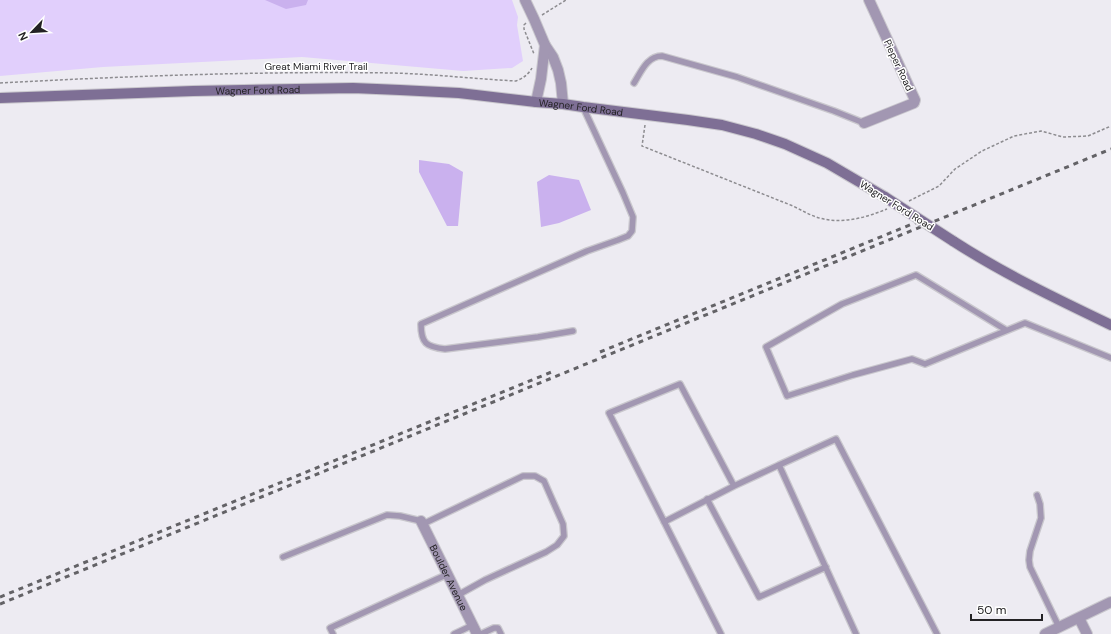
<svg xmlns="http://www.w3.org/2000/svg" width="1111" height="634" viewBox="0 0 1111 634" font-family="'DM Sans',sans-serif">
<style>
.green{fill:#e1cffc}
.water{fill:#cab1ee}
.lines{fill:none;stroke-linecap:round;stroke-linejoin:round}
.service-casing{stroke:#c9c7cd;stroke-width:8}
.minor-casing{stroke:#c9c7cd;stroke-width:12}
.tertiary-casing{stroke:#c9c7cd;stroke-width:12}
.secondary-casing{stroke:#c9c7cd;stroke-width:12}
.path{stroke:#8d8c90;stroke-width:1.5;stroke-dasharray:3 2;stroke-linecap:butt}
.service{stroke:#a297b2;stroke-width:5.5}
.minor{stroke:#a297b2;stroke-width:10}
.tertiary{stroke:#a297b2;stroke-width:10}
.secondary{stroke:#7e6f95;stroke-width:10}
.rail{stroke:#636266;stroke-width:3;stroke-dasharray:5 5;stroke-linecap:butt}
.secondary-bridge-casing{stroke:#c9c7cd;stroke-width:12;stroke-linecap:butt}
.secondary-bridge{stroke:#7e6f95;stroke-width:10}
.labels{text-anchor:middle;stroke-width:3;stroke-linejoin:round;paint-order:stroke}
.street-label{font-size:10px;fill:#232224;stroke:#fff}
</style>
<rect width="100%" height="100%" fill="#edebf2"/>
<path class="green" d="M0,0H512L518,17L517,25L523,61L512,68L463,71L302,57L103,67L0,76Z"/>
<path class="water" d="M265,0H308L306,5L286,9Z
M419,160L449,164L463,172L458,226H447L419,172Z
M549,175L579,180L591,210L559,223L541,227L537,182Z"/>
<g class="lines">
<g class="service-casing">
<path id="service" d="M634,83C641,72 647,56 662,56L737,77L834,111L864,123
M1006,330L916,275L842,304L766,347L787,396L853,375L912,359L925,364L1025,323L1111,358
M573,331L538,337L445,349C426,347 421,343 421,324L587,251L618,240L628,236L632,231L633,217L623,193L583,107
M734,486L779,465
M1037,495L1040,504L1041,518L1030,551L1029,560L1030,567L1059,627
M707,499L759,597L826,567
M664,522L734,486L680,384L609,413L721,634
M423,524L523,476H535L544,481L563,524L564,536L557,545L546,552L485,580L458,595
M283,557L387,515L400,516L421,521
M333,634L330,628L448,574
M454,634L473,625
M481,634L494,628H498L501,634
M856,634L779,465L836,439L937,634"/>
</g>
<g class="minor-casing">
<g id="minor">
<path d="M525,0L534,19L545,45L553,57L558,70L561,83L563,104"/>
<path d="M536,102L541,79L545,45"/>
<path d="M864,123L914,103L915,100L869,0"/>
<path id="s1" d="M421,521L477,634"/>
</g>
</g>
<g class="tertiary-casing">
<path id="tertiary" d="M1079,618L1087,634
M1045,634L1111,602"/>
</g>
<g class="secondary-casing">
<g id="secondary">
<path id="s2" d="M0,98L193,91L353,88L400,90L459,93L536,102L563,104L583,107L688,120L722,125L756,134L785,144L827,163L885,197"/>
<path d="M953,241C1004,274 1057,299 1111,325"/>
</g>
</g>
<path class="path" d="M542,15L566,0
M526,23L524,25V29L534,54
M0,83C130,76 262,71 392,73C434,74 475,79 516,81C523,78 528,75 532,68
M645,125L642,146L793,206C801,210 808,214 816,217C840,225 865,218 887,209
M909,201L939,186L955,169L982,151L1014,136L1041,131L1063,137L1088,136L1111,126"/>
<use href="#service" class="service"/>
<use href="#minor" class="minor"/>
<use href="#tertiary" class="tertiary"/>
<use href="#secondary" class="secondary"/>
<path class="rail" d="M600,352L917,222
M0,597L554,371
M0,604L1111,149"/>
<g class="secondary-bridge-casing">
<path id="secondary-bridge" d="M885,197L953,241"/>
</g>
<use href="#secondary-bridge" class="secondary-bridge"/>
</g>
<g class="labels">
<g class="street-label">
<text transform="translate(899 65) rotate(65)" y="4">Pieper Road</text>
<text x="316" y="70">Great Miami River Trail</text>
<text dy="4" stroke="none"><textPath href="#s2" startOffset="258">Wagner Ford Road</textPath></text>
<text dy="4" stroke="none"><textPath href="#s2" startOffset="582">Wagner Ford Road</textPath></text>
<text transform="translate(897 205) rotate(32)" y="4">Wagner Ford Road</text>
<text dy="4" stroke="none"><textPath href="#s1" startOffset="63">Boulder Avenue</textPath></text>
</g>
</g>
<g transform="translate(32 32) rotate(245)" stroke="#ffffff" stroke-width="3" paint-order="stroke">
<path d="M0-3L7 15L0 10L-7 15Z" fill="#232224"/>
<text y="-6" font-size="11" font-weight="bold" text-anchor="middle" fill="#232224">N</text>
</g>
<path d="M971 614v6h71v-6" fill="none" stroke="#232224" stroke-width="2"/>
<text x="977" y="614" font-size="12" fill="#232224" stroke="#ffffff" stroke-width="3" paint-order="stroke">50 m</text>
</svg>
